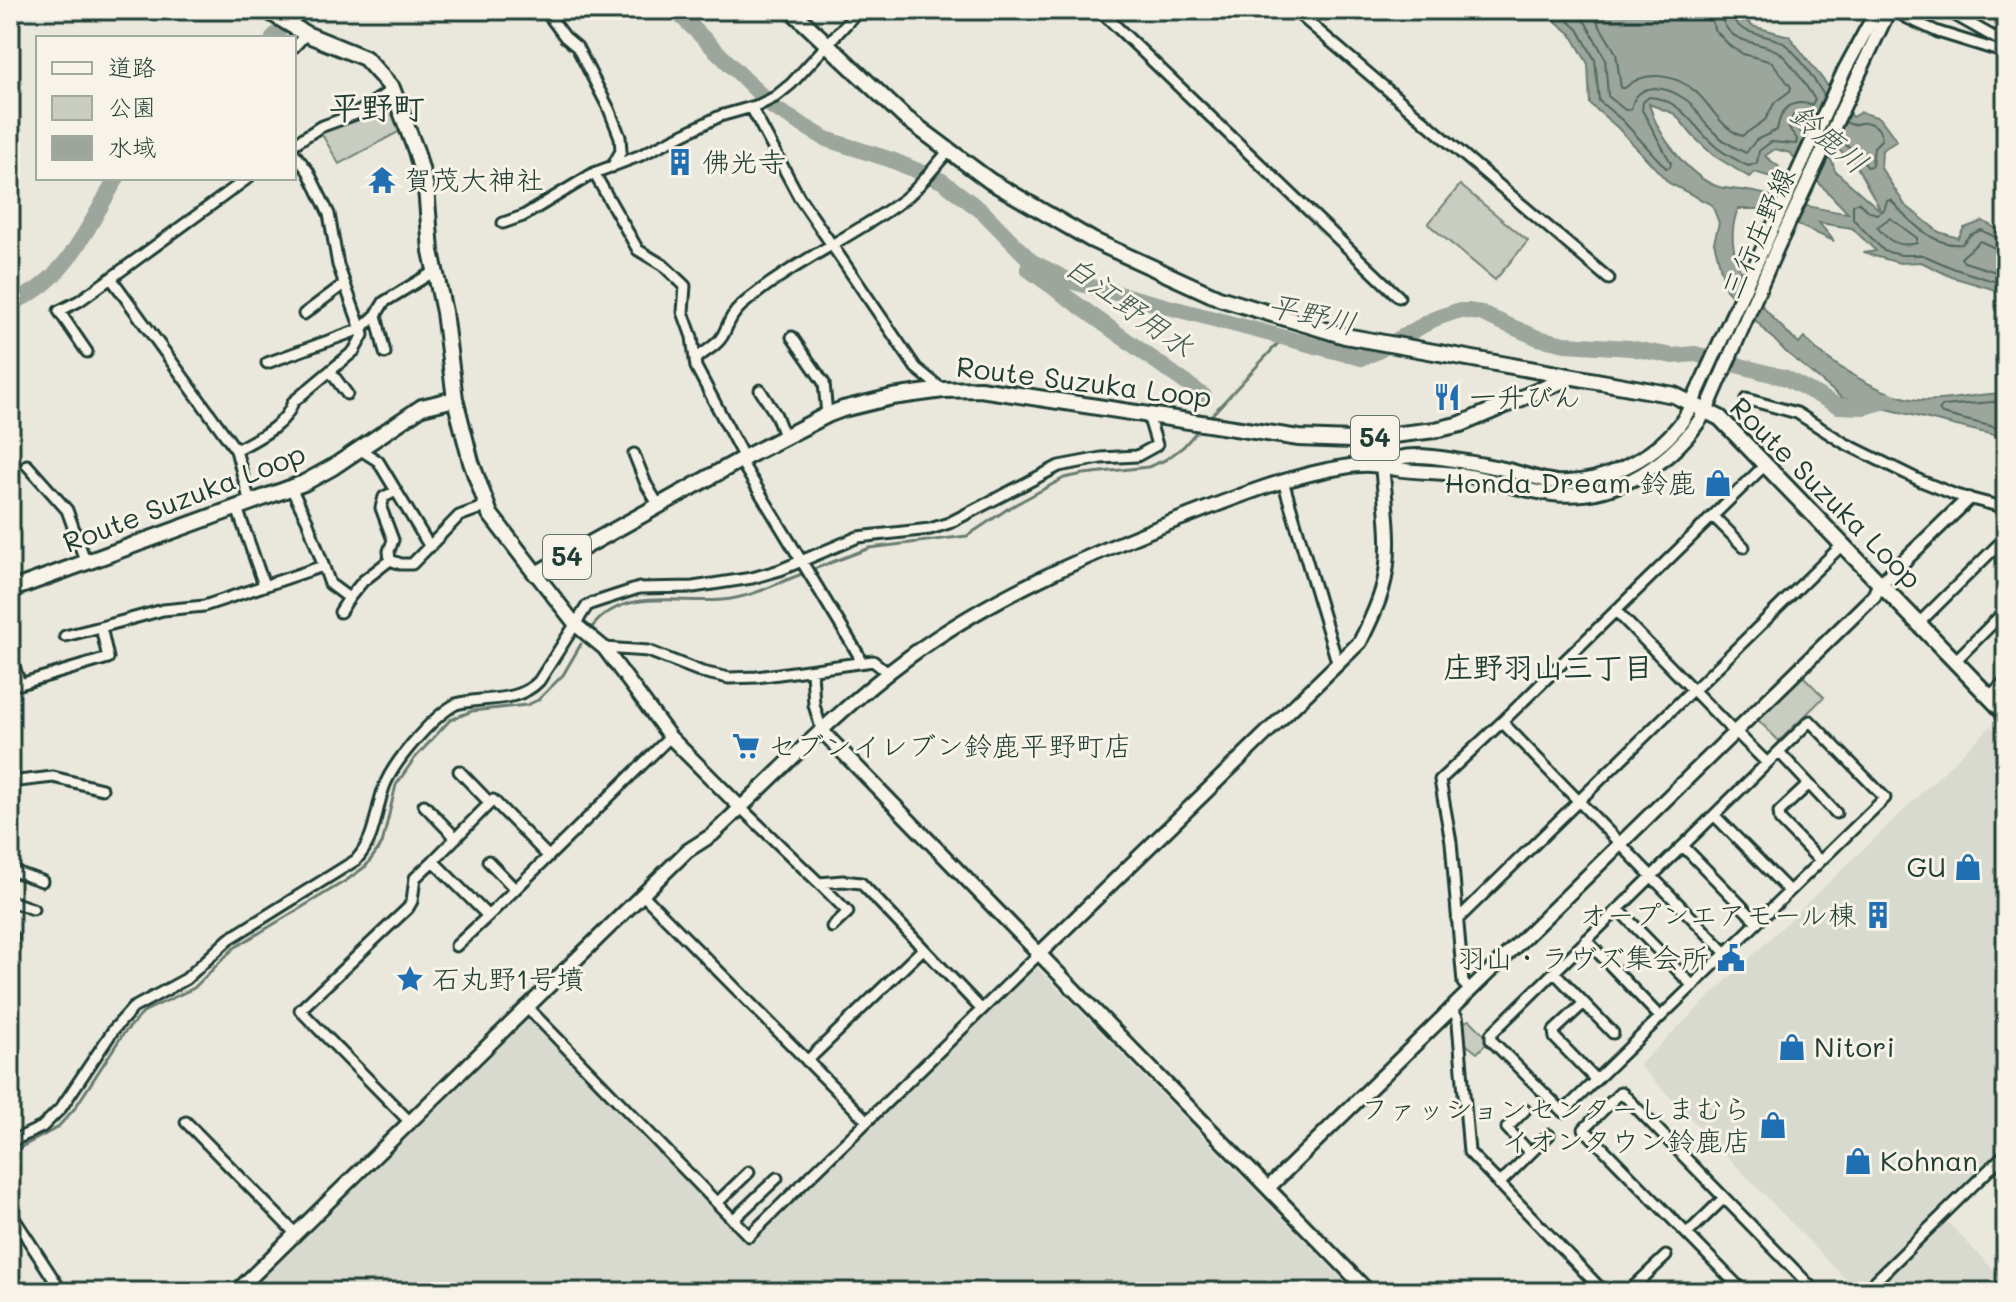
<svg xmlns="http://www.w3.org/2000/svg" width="2016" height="1302" viewBox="0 0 2016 1302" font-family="Mali,'Klee One',sans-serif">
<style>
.built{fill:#d9dacf}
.green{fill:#c8ccc1;stroke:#74847a;stroke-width:2}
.water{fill:#9ca69c;stroke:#6a7c72;stroke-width:2;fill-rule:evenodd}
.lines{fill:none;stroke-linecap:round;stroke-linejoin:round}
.shore{stroke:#51675e;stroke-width:2}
.stream{stroke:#6a7c72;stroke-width:3}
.river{stroke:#9ca69c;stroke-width:16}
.street-casing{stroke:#1f3d34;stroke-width:15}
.secondary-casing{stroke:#1f3d34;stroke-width:18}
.primary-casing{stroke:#1f3d34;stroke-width:20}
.street{stroke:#f7f3e8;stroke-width:9}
.secondary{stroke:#f7f3e8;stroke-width:12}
.primary{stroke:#f7f3e8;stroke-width:14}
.labels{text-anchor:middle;stroke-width:6;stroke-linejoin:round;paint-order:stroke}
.shield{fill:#f7f3e8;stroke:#60746a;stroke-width:2}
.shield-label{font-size:26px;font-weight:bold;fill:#1f3d34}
.poi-label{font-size:28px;fill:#1f3d34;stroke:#f7f3e8;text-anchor:start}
.street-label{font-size:28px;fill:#1f3d34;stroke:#f7f3e8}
.water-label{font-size:30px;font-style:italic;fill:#445c53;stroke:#f7f3e8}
.neighbourhood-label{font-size:30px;font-weight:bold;fill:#1f3d34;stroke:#f7f3e8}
.quarter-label{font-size:32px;font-weight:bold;fill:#1f3d34;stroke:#f7f3e8}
</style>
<rect width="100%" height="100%" fill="#eae8dd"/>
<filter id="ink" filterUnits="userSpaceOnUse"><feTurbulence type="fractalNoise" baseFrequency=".0125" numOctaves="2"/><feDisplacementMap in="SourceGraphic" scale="16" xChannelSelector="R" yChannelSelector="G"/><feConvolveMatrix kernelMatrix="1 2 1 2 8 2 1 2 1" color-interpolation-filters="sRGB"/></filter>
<g filter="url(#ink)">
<path class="built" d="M1991,726L2006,741V1147L1939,1213L2006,1283V1292H1858L1639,1065Z
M1034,964L1355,1292H247L529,1016L750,1242Z"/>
<path class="green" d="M391,93L404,129L339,164L320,131Z
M1460,185L1528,241L1495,280L1428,224Z
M1802,675L1824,697L1779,741L1757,719Z
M1470,1020L1486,1036L1488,1042L1477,1053L1463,1042L1461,1022Z"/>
<path class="water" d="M1542,10H1736L1752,26L1789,36L1852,117L1861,112L1880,118L1897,141L1882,150L1881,168L1905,205L1939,232L1958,238L1964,228L1983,221L1999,230L2006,228V293L1952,277L1921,262L1900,263L1863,253L1876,251L1852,228L1819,223L1834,241L1762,209H1738C1717,261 1761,310 1799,343L1804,337C1828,364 1882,396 1918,400C1947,403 1977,393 2006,393V438L1842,398L1786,352L1726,290L1714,242L1719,223L1712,205L1669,183L1617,127L1590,104L1588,64L1571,34ZM1649,104L1675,114L1693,136L1713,155L1749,177L1755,172L1777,179L1779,167L1765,156L1775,149L1790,153L1848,213C1819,210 1791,202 1763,194C1749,190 1733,190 1719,187C1688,177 1657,134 1649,104ZM1799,119L1855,163L1881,211L1835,171L1832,161L1795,127Z"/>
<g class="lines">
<path class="shore" d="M1555,10L1578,29L1595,60L1599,101L1623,121L1666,168L1670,167L1671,163L1642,110L1643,102L1649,97C1682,99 1692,126 1715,146C1724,154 1737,160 1748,166L1757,163L1759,151L1771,142L1796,144L1797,139L1788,127L1794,114L1803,112L1813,119
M1571,10L1586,23L1605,58L1608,96L1625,110L1631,109C1637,81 1665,85 1685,99C1694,104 1699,116 1705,123C1716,136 1730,146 1746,153L1756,140L1777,130C1780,110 1791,98 1812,105L1815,100C1807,87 1791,62 1780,53C1762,39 1723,48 1721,10
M1590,10L1616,53L1621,88H1625C1644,69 1676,74 1696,92C1712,106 1720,128 1742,136L1765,120L1775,102L1790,91L1791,87L1772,62L1743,54L1730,46L1714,29L1709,10
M1731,10C1734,39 1769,31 1786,45C1801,57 1813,79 1824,95
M1837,138L1861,157L1867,167L1872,166L1874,147L1882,139C1880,123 1867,120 1853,125L1845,122
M1890,218L1917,238V243C1898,248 1888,241 1877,227Z
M2006,236L1997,238L1981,230L1970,235L1962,244C1934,248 1907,219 1891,200L1887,201L1884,210L1877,214L1870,212L1858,202L1853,205V219L1884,251L1901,255H1923L1955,269L2006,285
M2006,247L1995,248L1980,241L1961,258L1964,262L2006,275
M2006,401L1942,406L1939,410L1942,414L2006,430"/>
<path class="stream" d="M1208,419L1283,338
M811,570L870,548L967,536L1009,508L1064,478L1084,474L1148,467L1165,460L1183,447L1200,428
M593,626C624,587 679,604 722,600C750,598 778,583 804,573
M10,1153L57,1128L75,1108L123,1034L145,1011L194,988L234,948L347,880L366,866L382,844L396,785L414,759L450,720L472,711L527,705L538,700L563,675L581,644"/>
<path class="river" d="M675,10L774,108L826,139L889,159L942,181L983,212L1031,261L1070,281L1361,358L1376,352L1434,319L1457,311H1468L1480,313L1538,338L1565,344L1630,348L1673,356L1695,354L1786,378L1838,406L1864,407L1890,400
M273,38L298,10
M1029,266L1028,269L1204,396
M10,303C66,284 88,225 117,178"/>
<g class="street-casing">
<path id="street" d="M545,10L565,37L577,47L609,109L620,137L621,151L612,167
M1099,10L1399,297
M1294,10L1609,279
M1946,10L2006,44
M1905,17L1938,32L2006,53
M294,47L306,34
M751,107L799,197L916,368L943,390
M294,144L320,127L356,114L393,89
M594,173L638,250L663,265L685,286L683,312L692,337L696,367L744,458
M248,178L111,278L236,450L250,503
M503,223L523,216L594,173L639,156L720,116L759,105L775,97L791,84L859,10
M304,314L344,284
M376,315L385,353
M792,337L824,383L827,415
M87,352L59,311L79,301L111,278
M695,359C703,353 718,345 723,335C729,323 731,315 742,305C791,263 851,238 903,200C922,186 933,167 949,151
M267,363L361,329L338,265L329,214L308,171L294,153
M330,371L347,394
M760,390L776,415L784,436
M1746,399L1797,413L1844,443L1921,481L1956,495L2006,508
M359,449L378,461L430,547
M236,450C256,439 286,426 293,402L354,351L363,335L361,329L376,315L384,302L435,271
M634,454L646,484L659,506
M740,460L858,654L860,662
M27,465L67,510L86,563
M1283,481L1338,665
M291,488L307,520L330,584L349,598L363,581L390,560L401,564H412L459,516L486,506
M237,508L264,585
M1713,516L1744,547
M390,560L389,551L393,540L381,508L384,497L396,491
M1616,611L1734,732
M340,612L349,598
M1918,624L2006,537
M65,636L101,627
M604,648L648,651L702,672L729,678L757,677L873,661L888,673
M10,654L20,684L108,658L101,627L163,610L204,606L323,566
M1955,661L2006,610
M812,671L814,705L822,731
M1693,691L1841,546
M1989,697L2006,680
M1810,721L1885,798L1563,1112L1491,1040V1034Z
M1735,731L1767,763
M1779,752L1836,813
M459,771L490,803
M10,782L53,777L102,789
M1809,784L1779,812L1780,820L1820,861
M424,805L456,838
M741,808L819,883L843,881L861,883L981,1009
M1714,815L1789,891
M1683,846L1757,922
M433,861L493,800L548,856
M488,861L515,889
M10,870L42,881
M819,883L848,912L832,927
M642,894L867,1121
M10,901L33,909
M1618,909L1693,986
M1457,920L1692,690
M10,936L13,937
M1586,940L1660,1017
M456,946L488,916
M1726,953L1502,722L1765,465
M1554,972L1613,1033
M1469,989L1463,983L1451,842L1440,780L1502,722
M1584,1003L1554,1031L1555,1038L1596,1080
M526,1006L749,1236L1040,953
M1450,1008L1457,1017L1458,1023L1469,1152L1604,1292
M807,1061L923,949
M1525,1110L1507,1128L1530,1153
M186,1122L295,1233
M410,1122L300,1010L408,908L412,901L415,878L433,861L488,916L670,737
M10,1142L42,1127L61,1108L114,1029L133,1008L186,979L229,939L356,860C375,839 375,815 383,790C391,764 432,717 456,704C485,696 517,704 539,681L587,606L593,603L639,588L693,587L752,578L780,570L858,537L930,529L949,523L1059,466L1101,458L1137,456L1157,445L1148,415
M1499,1184L1549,1135
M717,1203L749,1172
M10,1212L62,1292
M733,1220L777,1178
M1687,1234L1724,1198
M1628,1292L1666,1256
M1744,1292L1584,1129L1621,1092L1816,1292
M1864,1292L2006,1153"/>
</g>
<g class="secondary-casing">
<path id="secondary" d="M1382,464C1404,452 1430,456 1454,460C1472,463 1491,466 1508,470C1524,474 1540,480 1556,482C1601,485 1653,459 1680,424C1689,413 1694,398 1700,386L1845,69L1877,10
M536,574L576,625L604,648L670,737L741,808
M822,731L1369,1292
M1040,953L1360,642C1368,626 1377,608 1382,590C1394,551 1385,504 1382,464
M1268,1188L1874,596L1879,585L1968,499
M236,1292L687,851L712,835C776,775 838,709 909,657C990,597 1084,557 1177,520C1232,499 1286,476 1344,467C1367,463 1375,465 1397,469C1419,473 1445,471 1469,476C1497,481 1524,491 1552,494C1617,501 1674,463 1707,409L1777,248L1889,10"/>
</g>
<g class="primary-casing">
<path id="primary" d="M266,10L306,34L365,58L392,88L416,151L426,187L431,251L444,312L455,399L471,462L490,514L536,574L744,458L827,415L843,409L892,397L943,390L980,389L1299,438L1351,440L1435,430L1461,424L1571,377
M791,10L903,116L990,181L1092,240L1219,298L1345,336L1674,395L1720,418L2006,714
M10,590L304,483L333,467L422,407L455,399"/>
</g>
<use href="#street" class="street"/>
<use href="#secondary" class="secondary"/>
<use href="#primary" class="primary"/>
</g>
</g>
<defs>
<g id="building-bare" transform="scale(2.16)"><path d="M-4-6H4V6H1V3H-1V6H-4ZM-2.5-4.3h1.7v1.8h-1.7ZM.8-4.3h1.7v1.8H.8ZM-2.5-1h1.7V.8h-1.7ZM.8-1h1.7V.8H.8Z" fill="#1f6fb2" stroke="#f7f3e8" stroke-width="2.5" paint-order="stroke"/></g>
<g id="temple-bare" transform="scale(2.16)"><path d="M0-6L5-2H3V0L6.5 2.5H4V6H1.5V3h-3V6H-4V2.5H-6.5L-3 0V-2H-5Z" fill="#1f6fb2" stroke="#f7f3e8" stroke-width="2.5" paint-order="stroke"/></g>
<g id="restaurant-bare" transform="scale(2.16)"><path d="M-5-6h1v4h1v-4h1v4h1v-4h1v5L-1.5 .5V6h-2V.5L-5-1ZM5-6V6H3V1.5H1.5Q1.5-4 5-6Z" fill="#1f6fb2" stroke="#f7f3e8" stroke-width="2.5" paint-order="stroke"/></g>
<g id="shop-bare" transform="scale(2.16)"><path d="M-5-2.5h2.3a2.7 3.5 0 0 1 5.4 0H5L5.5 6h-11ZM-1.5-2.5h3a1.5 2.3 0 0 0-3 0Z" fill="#1f6fb2" stroke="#f7f3e8" stroke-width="2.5" paint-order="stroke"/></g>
<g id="supermarket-bare" transform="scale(2.16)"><path d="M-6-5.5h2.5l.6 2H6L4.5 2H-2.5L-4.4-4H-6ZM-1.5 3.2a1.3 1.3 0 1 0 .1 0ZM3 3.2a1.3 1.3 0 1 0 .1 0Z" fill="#1f6fb2" stroke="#f7f3e8" stroke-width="2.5" paint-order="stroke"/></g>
<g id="civic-bare" transform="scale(2.16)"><path d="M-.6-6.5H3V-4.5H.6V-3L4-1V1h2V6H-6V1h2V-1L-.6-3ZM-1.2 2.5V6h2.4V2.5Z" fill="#1f6fb2" stroke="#f7f3e8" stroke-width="2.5" paint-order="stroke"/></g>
<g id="sight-bare" transform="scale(2.16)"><path d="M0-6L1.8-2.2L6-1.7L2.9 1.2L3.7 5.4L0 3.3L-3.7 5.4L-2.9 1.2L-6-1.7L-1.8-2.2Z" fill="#1f6fb2" stroke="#f7f3e8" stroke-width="2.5" paint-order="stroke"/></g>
</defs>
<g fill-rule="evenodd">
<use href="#building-bare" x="680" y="162"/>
<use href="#temple-bare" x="382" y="180"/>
<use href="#restaurant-bare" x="1447" y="397"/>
<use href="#shop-bare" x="1718" y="483"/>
<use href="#supermarket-bare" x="746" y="746"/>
<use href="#shop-bare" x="1968" y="867"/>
<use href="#building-bare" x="1878" y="915"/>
<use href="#civic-bare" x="1731" y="958"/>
<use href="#sight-bare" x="410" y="979"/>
<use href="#shop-bare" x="1792" y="1047"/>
<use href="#shop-bare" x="1773" y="1125"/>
<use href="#shop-bare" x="1858" y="1161"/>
</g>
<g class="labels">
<g class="shield">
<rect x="1351" y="416" width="48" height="44" rx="6"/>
<rect x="543" y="535" width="48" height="44" rx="6"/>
</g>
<g class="shield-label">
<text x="1375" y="447">54</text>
<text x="567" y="566">54</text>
</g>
<g class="poi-label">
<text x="702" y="172">佛光寺</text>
<text x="404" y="190">賀茂大神社</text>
<text x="1469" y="407">一升びん</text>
<text x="1696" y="493" text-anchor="end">Honda Dream 鈴鹿</text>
<text x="768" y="756">セブンイレブン鈴鹿平野町店</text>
<text x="1946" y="877" text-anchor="end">GU</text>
<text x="1856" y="925" text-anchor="end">オープンエアモール棟</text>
<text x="1709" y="968" text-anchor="end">羽山・ラヴズ集会所</text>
<text x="432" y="989">石丸野1号墳</text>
<text x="1814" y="1057">Nitori</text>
<text x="1751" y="1119" text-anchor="end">ファッションセンターしまむら<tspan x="1751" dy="32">イオンタウン鈴鹿店</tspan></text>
<text x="1880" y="1171">Kohnan</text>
</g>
<g class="street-label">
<text transform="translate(1758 233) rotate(-66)" y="10">三行庄野線</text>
<text transform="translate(1084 382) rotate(7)" y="10">Route Suzuka Loop</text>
<text transform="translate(1826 493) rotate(45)" y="10">Route Suzuka Loop</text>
<text transform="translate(184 498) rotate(-21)" y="10">Route Suzuka Loop</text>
</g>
<g class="water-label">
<text transform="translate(1829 139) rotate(40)" y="10">鈴鹿川</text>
<text transform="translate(1129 307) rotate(36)" y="10">白江野用水</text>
<text transform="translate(1312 315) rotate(13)" y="10">平野川</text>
</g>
<g class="neighbourhood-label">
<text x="1548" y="678">庄野羽山三丁目</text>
</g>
<g class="quarter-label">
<text x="377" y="119">平野町</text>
</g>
</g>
<rect width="2016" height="1302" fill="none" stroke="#f7f3e8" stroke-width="40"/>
<rect x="20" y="20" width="1976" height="1262" fill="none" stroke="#1f3d34" stroke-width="3" filter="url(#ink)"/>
<rect x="36" y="36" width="260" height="144" fill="#f7f3e8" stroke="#a1aaa0" stroke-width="2"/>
<rect x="52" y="62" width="40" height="12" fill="#f7f3e8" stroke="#a1aaa0" stroke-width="2"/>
<text x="108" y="76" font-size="24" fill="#1f3d34">道路</text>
<rect x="52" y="96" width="40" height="24" fill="#c8ccc1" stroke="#a1aaa0" stroke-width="2"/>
<text x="108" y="116" font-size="24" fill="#1f3d34">公園</text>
<rect x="52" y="136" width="40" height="24" fill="#9ca69c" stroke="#a1aaa0" stroke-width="2"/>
<text x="108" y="156" font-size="24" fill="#1f3d34">水域</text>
</svg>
